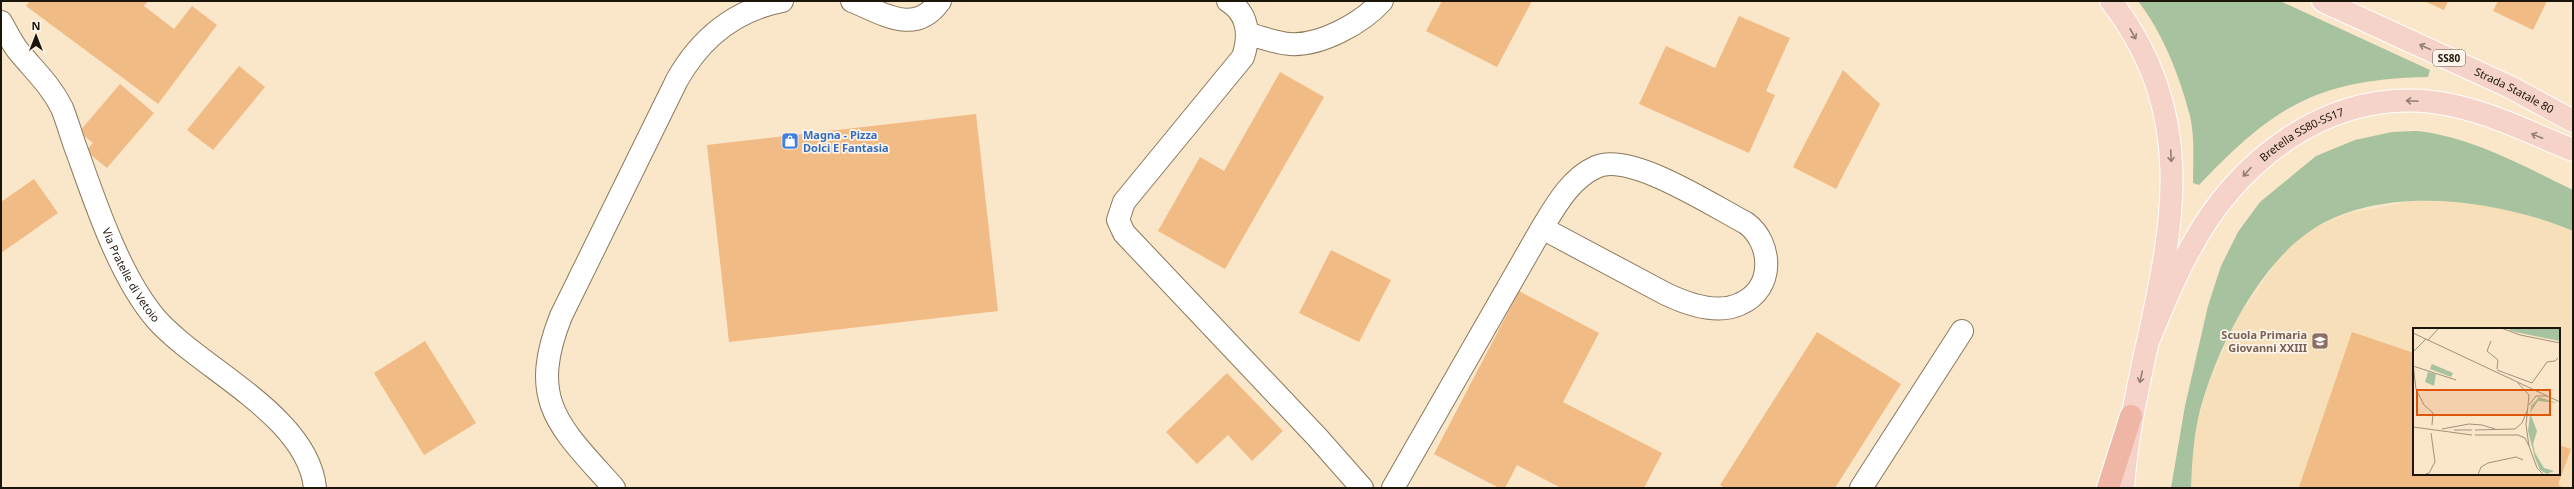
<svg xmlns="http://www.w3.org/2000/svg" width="2574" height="489" viewBox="0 0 2574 489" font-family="'Noto Sans',sans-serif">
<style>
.built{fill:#f6dfb9;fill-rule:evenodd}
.green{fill:#a6c29e}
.building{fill:#f1bb86}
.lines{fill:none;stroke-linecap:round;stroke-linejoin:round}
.minor-casing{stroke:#8a795d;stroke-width:24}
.major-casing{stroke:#fff;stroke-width:24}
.highway-casing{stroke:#fff;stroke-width:24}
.minor{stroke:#fff;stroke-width:22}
.major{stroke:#f5d3c9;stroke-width:22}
.highway{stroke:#efb5a5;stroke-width:22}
.oneway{stroke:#937e73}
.labels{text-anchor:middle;stroke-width:3.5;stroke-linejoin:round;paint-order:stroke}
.shield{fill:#fdf5e9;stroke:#60584d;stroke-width:1}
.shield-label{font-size:10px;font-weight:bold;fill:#1c150a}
.street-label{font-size:11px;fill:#1c150a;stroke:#fdf5e9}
.shop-label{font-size:11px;font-weight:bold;fill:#366cbe;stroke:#fdf5e9;text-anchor:start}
.education-label{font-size:11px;font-weight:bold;fill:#785e54;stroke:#fdf5e9;text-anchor:end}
.inset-road{fill:none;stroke:#a1927c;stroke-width:1}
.view{fill:#de560c;fill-opacity:0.15;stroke:#de560c;stroke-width:2}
.inset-edge{fill:none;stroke:#1c150a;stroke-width:2}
</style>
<rect width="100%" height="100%" fill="#fae6c8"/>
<path class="built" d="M2415,201H2448L2481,204L2519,212L2573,231V488H2191L2192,456L2198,420L2208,385L2235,322L2277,261L2306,233L2325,223L2349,213ZM2414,329H2559V474H2414Z"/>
<path class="green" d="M2138,1H2280L2430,70L2428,77C2317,79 2273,107 2199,185L2193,183C2193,161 2195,138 2190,116C2180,77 2163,33 2138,1Z
M2392,132C2403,132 2415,130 2425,132C2478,140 2525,167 2573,190V231C2497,199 2376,182 2306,234C2254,272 2212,358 2198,419C2193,442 2192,465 2191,488H2171L2185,406L2208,306L2221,266L2238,232L2260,202L2316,156L2355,140Z"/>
<path class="building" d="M30,1H148L144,6L174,29L192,6L217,25L158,104L26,6Z
M1442,1H1532L1497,67L1426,31Z
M2424,1H2448L2444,10Z
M2498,1H2547L2533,30L2493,11Z
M1739,16L1790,38L1766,91L1775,95L1749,153L1639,104L1666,46L1715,68Z
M239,66L265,87L213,150L187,130Z
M1843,70L1880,104L1836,189L1793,167Z
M1280,72L1324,97L1225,269L1158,231L1200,157L1224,171Z
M120,84L154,113L107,168L86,151L93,143L79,132Z
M976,114L998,311L729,342L707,145Z
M34,179L58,213L1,253V202Z
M1331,250L1391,280L1359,342L1299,313Z
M1519,291L1599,333L1563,402L1662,453L1644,488H1561L1517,465L1505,488H1499L1434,454Z
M1817,332L1901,384L1835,488H1724L1720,485Z
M2352,332L2414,353V474H2559V445L2571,449L2558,485L2565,488L2299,487Z
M425,341L476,423L424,455L374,373Z
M1227,373L1283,431L1252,461L1228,435L1197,464L1166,432Z"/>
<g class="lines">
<g class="minor-casing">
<g id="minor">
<path d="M852,1C884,14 915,36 940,1"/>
<path d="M1228,1C1249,14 1250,36 1243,57L1124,202L1118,220L1124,233L1317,437L1362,488"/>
<path id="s1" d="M1,22C7,32 12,44 20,53C35,71 51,86 62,108C68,123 72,139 78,154C96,205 121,279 157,320C201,369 308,416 315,488"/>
<path d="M1248,34C1261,37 1276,43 1290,44C1321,46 1362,23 1382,1"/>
<path d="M614,488C559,426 527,402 561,316L677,80C700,39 735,10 782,1"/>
<path d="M1393,488L1542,228C1556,205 1570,179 1596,167C1630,151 1713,206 1746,223C1773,243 1775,289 1740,304C1717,315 1687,304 1666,294L1542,228"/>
<path d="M1861,488L1962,331"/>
</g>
</g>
<g class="major-casing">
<g id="major">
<path d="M2111,1C2233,159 2135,317 2123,488"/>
<path id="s2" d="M2323,1L2510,87L2573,121"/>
<path id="s3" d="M2149,339C2162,309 2173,279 2189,251C2237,160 2327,90 2433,102C2482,108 2528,132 2573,150"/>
</g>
</g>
<g class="highway-casing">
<path id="highway" d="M2108,488L2131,416"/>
</g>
<use href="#minor" class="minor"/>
<use href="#major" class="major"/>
<use href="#highway" class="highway"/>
</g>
<defs><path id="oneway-shaft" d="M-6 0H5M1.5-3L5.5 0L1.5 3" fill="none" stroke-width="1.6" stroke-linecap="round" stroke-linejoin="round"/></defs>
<g class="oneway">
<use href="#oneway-shaft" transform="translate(2133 34) rotate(61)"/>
<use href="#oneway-shaft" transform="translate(2425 47) rotate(-156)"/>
<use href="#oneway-shaft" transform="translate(2412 101) rotate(-177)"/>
<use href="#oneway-shaft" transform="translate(2537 136) rotate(-158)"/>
<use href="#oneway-shaft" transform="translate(2171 156) rotate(87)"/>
<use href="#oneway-shaft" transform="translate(2247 172) rotate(132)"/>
<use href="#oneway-shaft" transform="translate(2141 377) rotate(103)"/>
</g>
<defs>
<g id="shop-square" transform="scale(0.9)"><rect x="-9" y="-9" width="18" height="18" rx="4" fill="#3f7fe0" stroke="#fdf5e9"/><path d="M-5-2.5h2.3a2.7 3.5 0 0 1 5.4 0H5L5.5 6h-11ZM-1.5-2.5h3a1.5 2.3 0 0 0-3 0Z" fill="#fff"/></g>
<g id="school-square" transform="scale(0.9)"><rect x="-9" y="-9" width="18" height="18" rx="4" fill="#8d6e63" stroke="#fdf5e9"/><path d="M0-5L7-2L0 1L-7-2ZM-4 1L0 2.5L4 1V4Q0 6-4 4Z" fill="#fff"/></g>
</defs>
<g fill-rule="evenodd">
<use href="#shop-square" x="790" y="141"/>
<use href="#school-square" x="2320" y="341"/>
</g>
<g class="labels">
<rect class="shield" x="2433" y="50" width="32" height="16" rx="3"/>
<g class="shield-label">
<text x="2449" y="62">SS80</text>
</g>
<g class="street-label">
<text dy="4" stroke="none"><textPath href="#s2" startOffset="211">Strada Statale 80</textPath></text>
<text dy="4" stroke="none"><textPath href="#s3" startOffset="262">Bretella SS80-SS17</textPath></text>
<text dy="4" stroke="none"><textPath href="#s1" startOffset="287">Via Pratelle di Vetoio</textPath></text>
</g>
<g class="shop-label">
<text x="803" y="139">Magna - Pizza<tspan x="803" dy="13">Dolci E Fantasia</tspan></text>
</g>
<g class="education-label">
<text x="2307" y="339">Scuola Primaria<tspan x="2307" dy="13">Giovanni XXIII</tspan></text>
</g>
</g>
<g transform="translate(2413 328)">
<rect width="147" height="147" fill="#fae6c8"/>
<path d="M97,0H147V13L102,4L96,2ZM19,36L40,45L38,49L17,41ZM15,44L23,46L21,58L12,54ZM126,69L144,75L125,73L117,85L124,103L120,116L122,125L131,140L141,143L134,146L127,142L122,130L115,103L118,78Z" fill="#a6c29e"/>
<path class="inset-road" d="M88,0L107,7L147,15M0,5L147,74M15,12L26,0M78,13L74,23L85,32L84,41M0,24L13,11M0,36L3,61L11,77L20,85L19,97M0,38L43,52M84,42L119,55L134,34L142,33L145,30M105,55L116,67L113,97L116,118L124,140L131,147M116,77L123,68H134M0,99L59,107M29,101L56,96L69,97L82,101M41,102H59M62,102L102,101L109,95L114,83M62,107H105L112,110L116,118M10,147L16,145L22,134L18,105M65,147L68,139L75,135L103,129L110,132"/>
<path class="view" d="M4,62H137V87H4Z"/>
<rect width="147" height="147" class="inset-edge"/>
</g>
<rect width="2574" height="489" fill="none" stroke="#1c150a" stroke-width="4"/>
<g transform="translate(36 36)" stroke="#fdf5e9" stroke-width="3" paint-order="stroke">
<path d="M0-3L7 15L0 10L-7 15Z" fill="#1c150a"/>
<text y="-6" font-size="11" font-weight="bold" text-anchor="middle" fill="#1c150a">N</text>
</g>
</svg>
